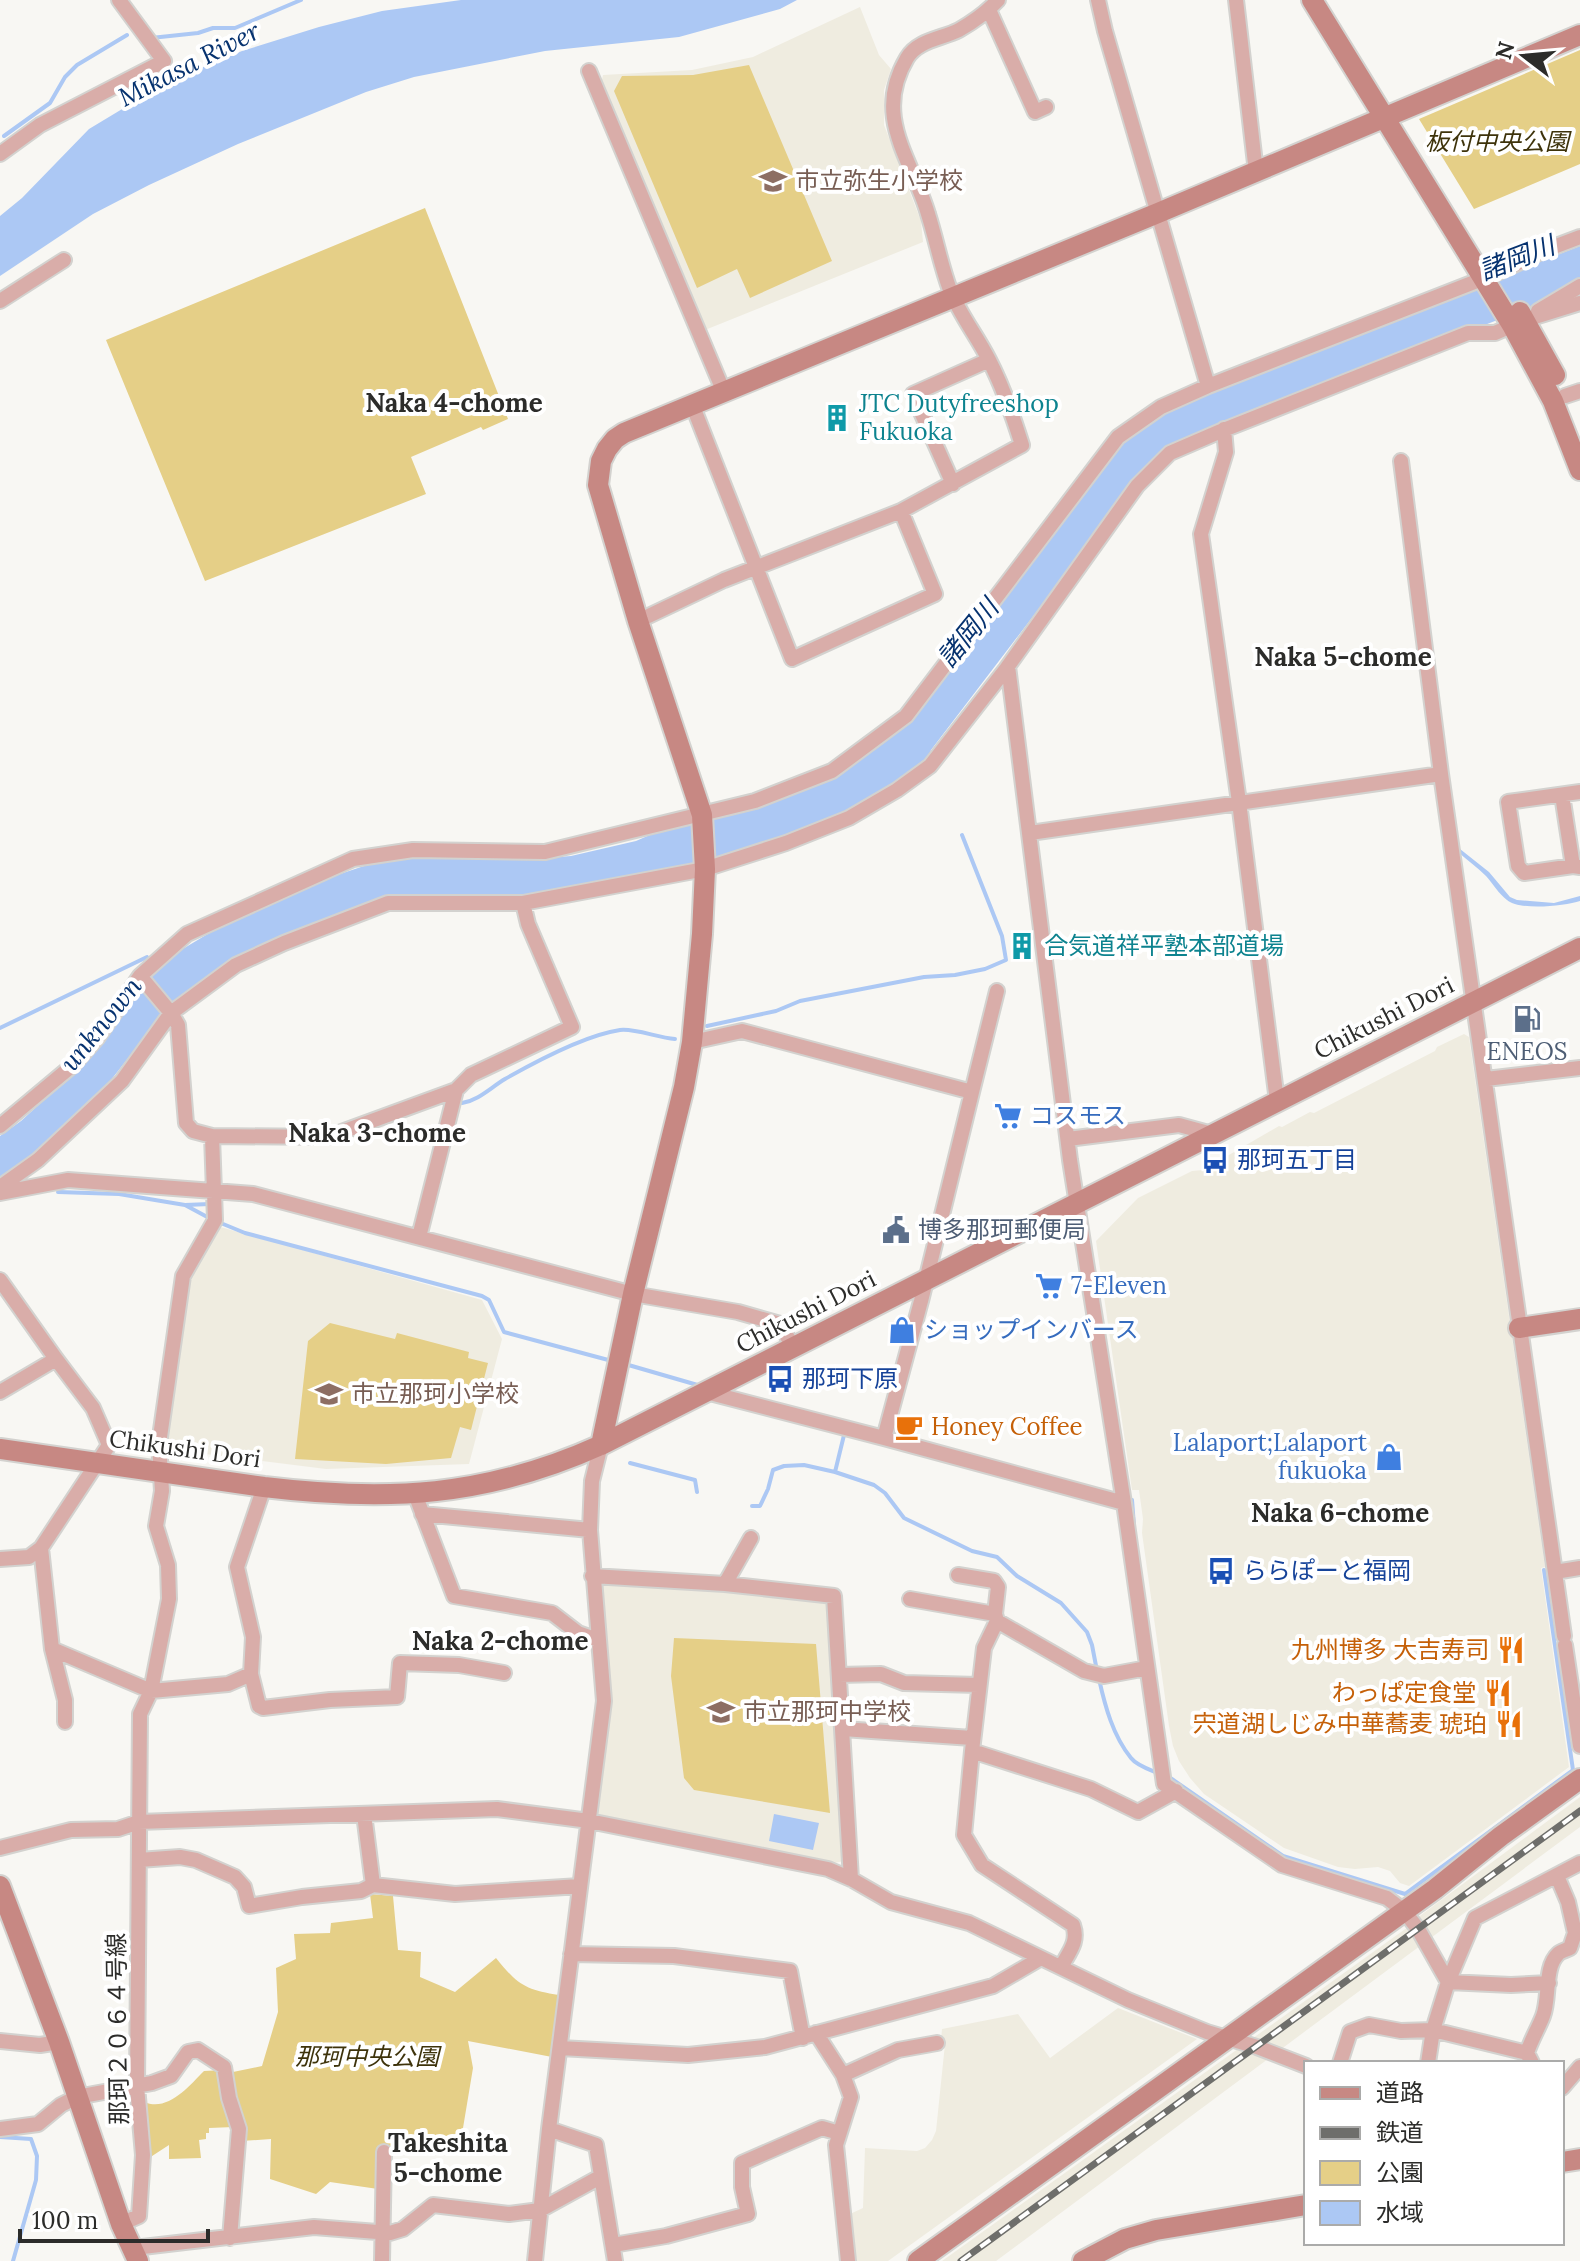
<svg xmlns="http://www.w3.org/2000/svg" width="1580" height="2261" viewBox="0 0 1580 2261" font-family="Lora,'Noto Sans JP',serif">
<style>
.built{fill:#efece0}
.green{fill:#e5cf87}
.water{fill:#acc8f4}
.lines{fill:none;stroke-linecap:round;stroke-linejoin:round}
.stream{stroke:#acc8f4;stroke-width:4}
.street-casing{stroke:#d3d2cf;stroke-width:18}
.secondary-casing{stroke:#d3d2cf;stroke-width:24}
.street{stroke:#d9ada9;stroke-width:14}
.secondary{stroke:#c78883;stroke-width:20}
.rail-casing{stroke:#6e6e6b;stroke-width:7}
.rail{stroke:#fff;stroke-width:4;stroke-dasharray:12;stroke-linecap:butt}
.labels{text-anchor:middle;stroke-width:8;stroke-linejoin:round;paint-order:stroke}
.park-label{font-size:24px;font-style:italic;fill:#3e330b;stroke:#fff}
.education-label{font-size:24px;fill:#785e54;stroke:#fff;text-anchor:start}
.culture-label{font-size:24px;fill:#0d838f;stroke:#fff;text-anchor:start}
.street-label{font-size:24px;fill:#2c2c2a;stroke:#fff}
.service-label{font-size:24px;fill:#4e5e75;stroke:#fff}
.shop-label{font-size:24px;fill:#366cbe;stroke:#fff;text-anchor:start}
.transit-label{font-size:24px;fill:#164399;stroke:#fff;text-anchor:start}
.food-label{font-size:24px;fill:#c56008;stroke:#fff;text-anchor:end}
.water-label{font-size:26px;font-style:italic;fill:#06326f;stroke:#fff}
.neighbourhood-label{font-size:26px;font-weight:bold;fill:#2c2c2a;stroke:#fff}
</style>
<rect width="100%" height="100%" fill="#f8f7f3"/>
<path class="built" d="M860,7L879,55L891,69L884,90V125L921,221L923,242L705,330L601,84L603,75L692,70L753,57Z
M1464,1034L1469,1037L1545,1567L1541,1568L1569,1767L1409,1886L1400,1883L1390,1871L1378,1867L1355,1869L1338,1867L1284,1848L1204,1794L1190,1778L1179,1761L1173,1746L1169,1726L1142,1533L1143,1519L1139,1490H1132L1096,1241L1138,1198L1192,1171L1203,1170L1279,1126L1282,1127L1310,1112L1314,1113L1435,1051L1437,1047Z
M217,1226L482,1300L502,1339L469,1464L326,1469L164,1449L188,1276Z
M597,1580L830,1600L844,1861L829,1864L596,1814L608,1702Z
M1580,1797V1827L996,2261H942L1408,1927L1421,1915Z
M1118,2008L1197,2039L888,2261H855L850,2214L863,2208L865,2148L917,2151L925,2148L932,2140L936,2131L945,2044L941,2040L942,2029L1018,2014L1050,2058Z"/>
<path class="green" d="M1580,50V164L1474,209L1419,119Z
M749,65L832,261L750,298L737,269L697,288L614,91L622,76L693,75Z
M425,208L508,419L483,430L481,427L411,457L426,494L205,581L106,340Z
M330,1323L395,1339L397,1333L469,1352L468,1358L488,1363L471,1430L460,1427L451,1458L386,1464L295,1459L308,1341Z
M674,1638L816,1644L830,1813L694,1790L684,1778L671,1676Z
M370,1894L393,1896L398,1950L421,1952L420,1977L455,1992L496,1958C517,1984 525,1990 559,1995L552,2057L468,2041L473,2068L459,2152H380L378,2189L330,2182L316,2194L270,2179L271,2139L241,2141L232,2098L233,2072L262,2066L278,2012L276,1968L296,1959L294,1934L330,1933L331,1923L373,1918Z
M224,2070L234,2127L209,2128V2133H206V2139L199,2140L201,2158L169,2159V2145L149,2158L144,2102C168,2112 188,2087 204,2071Z"/>
<path class="water" d="M461,0H797L780,9L679,37L545,51L414,77L366,92L238,144L149,185L93,214L0,276V216L22,198L89,129L167,82L242,51L319,27L382,11Z
M1580,246V284L1538,301L1534,306L1482,326L1468,329L1186,438L1138,479L931,750L929,756L871,800L832,821L717,860L523,898L387,899L352,908L288,934L158,1020L100,1094L45,1149L0,1181V1136L21,1121L80,1067L133,990L166,959L206,935L269,901L331,877L376,862L419,856L522,860L571,856L636,841L652,834L763,806L788,796L821,782L872,750L1127,435L1175,403Z
M1454,808L1460,849L1489,872L1510,897L1517,900L1554,903L1580,896V901C1565,906 1520,911 1507,900C1499,894 1493,884 1486,876C1478,868 1467,860 1458,852L1450,809Z
M774,1814L819,1823L813,1850L769,1841Z"/>
<g class="lines">
<path class="stream" d="M151,38L198,33L213,28H235L301,0
M4,136L50,103L65,77L77,65L127,35
M707,1026L776,1011L800,1001L924,977L955,975L985,969L1006,960L1002,936L962,835
M0,1028L147,957
M462,1103C479,1100 490,1088 505,1079C535,1062 586,1035 620,1030C635,1028 658,1038 675,1039
M58,1192L119,1194L185,1205L210,1204
M185,1205L211,1219L245,1233L482,1296L489,1300L504,1332L612,1361
M625,1364L701,1386
M630,1463L695,1480L697,1492
M835,1472L845,1431
M1127,1499L1132,1500L1134,1526
M752,1506H760L768,1489L773,1470L784,1466L804,1465L835,1472L874,1485L885,1493L904,1518L972,1551L997,1557L1017,1576L1061,1603L1087,1632L1092,1645L1097,1671
M1099,1679C1105,1706 1113,1736 1131,1758C1137,1766 1151,1770 1160,1774
M1169,1777L1283,1856L1405,1894L1573,1770L1544,1570
M0,2137L31,2139L37,2156L36,2180L13,2261"/>
<g class="street-casing">
<path id="street" d="M1236,0L1256,172
M989,10L1035,112L1046,107
M589,71L723,390
M0,154L40,125L164,61L119,0
M0,301L64,260
M1538,311L1580,286
M1208,386L1495,274L1543,251L1580,237
M1565,396L1580,391
M692,404L792,659L935,594L901,511
M1224,429L1226,452L1201,534L1239,802L1277,1101
M1401,461L1441,774L1564,1636
M953,484L913,394L989,360
M638,621L724,580L901,511L1022,445C1013,416 1003,387 989,360C977,336 960,315 950,290C941,266 936,239 928,214C912,159 872,117 907,58C918,40 941,39 959,30C973,22 987,12 998,0
M1008,666L1070,1160L1124,1503L1164,1784L1282,1865L1387,1898L1404,1911L1418,1929L1448,1982L1511,1985L1549,1983
M1580,792L1508,802L1518,866L1524,873L1573,866L1580,867
M1562,795L1573,866
M1030,833L1441,774
M692,1042L742,1031L972,1092L997,991
M1486,1079L1580,1068
M972,1092L921,1301L884,1438L1124,1503
M0,1126L73,1065L97,1038L140,976L187,934L353,859L413,850L545,852L755,801L832,771L906,716L1118,437L1161,407L1208,386L1105,31L1098,0
M212,1136L328,1137L456,1090L471,1075L572,1027L528,924L523,903
M1068,1139L1179,1125L1212,1134
M0,1187L38,1160L122,1081L171,1013L236,965L284,943L388,903H523L705,869L786,843L849,818L897,790L930,766L1006,669L1137,486L1170,453L1221,431L1468,333H1495L1525,320L1580,303
M0,1193L68,1180L253,1194L633,1294L738,1312L780,1324L793,1347
M419,1237L456,1090
M0,1280L56,1359L93,1408L109,1445L41,1548L29,1557L0,1559
M0,1392L56,1359
M706,1392L884,1438
M264,1487L237,1567L253,1637L251,1674L259,1706L263,1708L330,1700L397,1697L400,1663L459,1665L504,1673
M415,1494L454,1596L552,1613L578,1633L598,1640
M422,1514L590,1530
M41,1548L52,1649L151,1691L228,1684L251,1674
M1555,1572L1580,1568
M958,1575L994,1581L998,1587L995,1614
M592,1576L725,1584L751,1538
M725,1584L834,1596L851,1879
M910,1599L995,1614L997,1621
M1565,1645L1580,1746
M52,1649L65,1700V1722
M1147,1668L1104,1676L1084,1671L997,1621L984,1648L972,1751L1091,1789L1138,1812L1176,1791
M839,1675L881,1674L904,1683L978,1685
M843,1729L972,1738
M972,1751L964,1835L982,1865L1073,1925C1079,1942 1069,1952 1061,1967
M364,1814L373,1885L455,1894L580,1886
M0,1848L71,1830L118,1829L139,1822L497,1809L589,1821L828,1869L851,1879L891,1902L969,1923L1128,2000L1207,2032L1257,2047L1306,2066
M139,1860L180,1857L196,1860L235,1877L244,1887L249,1906L302,1897L361,1891L373,1885
M1557,1876L1568,1902L1575,1933
M571,1954L674,1956L790,1971L803,2038
M816,2033L843,2075L851,2097L836,2145L848,2261
M0,2041L40,2045L59,2042
M560,2048L688,2055L765,2047L993,1986L1041,1958
M1340,2063L1350,2032L1369,2025L1401,2031L1433,2030L1527,2053
M1428,2063L1433,2030L1448,1982L1475,1918L1580,1863
M1532,2063L1527,2053C1531,2040 1538,2029 1543,2016C1550,1998 1544,1967 1558,1954C1561,1951 1566,1950 1570,1948L1575,1933H1580
M843,2075L898,2050L937,2043
M1562,2088L1580,2067
M0,2129L38,2124L61,2105L77,2097L152,2083L171,2076L188,2052L198,2050L224,2067L229,2098L239,2129L230,2238
M549,2129L596,2145L615,2261
M121,2224L139,2216L143,2155L137,2086L140,1714L151,1691L169,1599L168,1565L156,1526L162,1491L159,1444L183,1276L215,1220L212,1136L193,1131L186,1123L178,1025L171,1013L140,976
M613,2245L666,2236L748,2214L742,2187V2163L822,2128L839,2133
M134,2248L314,2227L390,2233L403,2229L433,2205L509,2214L540,2210L600,2177
M382,2261L384,2152
M535,2261L549,2129L604,1701L590,1530L592,1481L601,1445"/>
</g>
<g class="secondary-casing">
<path id="secondary" d="M1312,0L1512,325L1553,401L1580,470
M1520,312L1555,375
M1519,1328L1580,1319
M601,1445L633,1294L684,1087L692,1042L702,934L705,869L702,815L638,621L598,485L601,461L607,449L615,439L624,433L1158,213L1580,35
M0,1449L264,1487C388,1502 486,1497 601,1445L1580,948
M0,1886L59,2042L121,2224L138,2261
M1562,2162L1580,2159
M918,2261L1435,1889L1501,1836L1580,1779
M1083,2261L1125,2239L1156,2230L1306,2205"/>
</g>
<use href="#street" class="street"/>
<use href="#secondary" class="secondary"/>
<g class="rail-casing">
<path id="rail" d="M961,2261L1580,1811"/>
</g>
<use href="#rail" class="rail"/>
</g>
<defs>
<g id="school-bare" transform="scale(2.16)"><path d="M0-5L7-2L0 1L-7-2ZM-4 1L0 2.5L4 1V4Q0 6-4 4Z" fill="#8d6e63" stroke="#fff" stroke-width="2.5" paint-order="stroke"/></g>
<g id="building-bare" transform="scale(2.16)"><path d="M-4-6H4V6H1V3H-1V6H-4ZM-2.5-4.3h1.7v1.8h-1.7ZM.8-4.3h1.7v1.8H.8ZM-2.5-1h1.7V.8h-1.7ZM.8-1h1.7V.8H.8Z" fill="#0f9aa8" stroke="#fff" stroke-width="2.5" paint-order="stroke"/></g>
<g id="fuel-bare" transform="scale(2.16)"><path d="M-5.5-6h7V0h2V4h1.3V-2.5L3-4.5l.8-.8L6-3V5H2.5V1h-1V6h-7ZM-4.2-4.7v3.2H.2V-4.7Z" fill="#5c6f8a" stroke="#fff" stroke-width="2.5" paint-order="stroke"/></g>
<g id="supermarket-bare" transform="scale(2.16)"><path d="M-6-5.5h2.5l.6 2H6L4.5 2H-2.5L-4.4-4H-6ZM-1.5 3.2a1.3 1.3 0 1 0 .1 0ZM3 3.2a1.3 1.3 0 1 0 .1 0Z" fill="#3f7fe0" stroke="#fff" stroke-width="2.5" paint-order="stroke"/></g>
<g id="bus-bare" transform="scale(2.16)"><path d="M-5-6H5V4H4V6H2V4H-2V6H-4V4H-5ZM-3.5-4V0h7V-4ZM-3.5 1.2v1.5H-2V1.2ZM2 1.2v1.5H3.5V1.2Z" fill="#1a4fb4" stroke="#fff" stroke-width="2.5" paint-order="stroke"/></g>
<g id="civic-bare" transform="scale(2.16)"><path d="M-.6-6.5H3V-4.5H.6V-3L4-1V1h2V6H-6V1h2V-1L-.6-3ZM-1.2 2.5V6h2.4V2.5Z" fill="#5c6f8a" stroke="#fff" stroke-width="2.5" paint-order="stroke"/></g>
<g id="shop-bare" transform="scale(2.16)"><path d="M-5-2.5h2.3a2.7 3.5 0 0 1 5.4 0H5L5.5 6h-11ZM-1.5-2.5h3a1.5 2.3 0 0 0-3 0Z" fill="#3f7fe0" stroke="#fff" stroke-width="2.5" paint-order="stroke"/></g>
<g id="cafe-bare" transform="scale(2.16)"><path d="M-5.5-4.5H6V0H3Q3 3.5 0 3.5H-2.5Q-5.5 3.5-5.5 0ZM3-3.2v2h1.7v-2ZM-6 4.5H4V6H-6Z" fill="#e8710a" stroke="#fff" stroke-width="2.5" paint-order="stroke"/></g>
<g id="restaurant-bare" transform="scale(2.16)"><path d="M-5-6h1v4h1v-4h1v4h1v-4h1v5L-1.5 .5V6h-2V.5L-5-1ZM5-6V6H3V1.5H1.5Q1.5-4 5-6Z" fill="#e8710a" stroke="#fff" stroke-width="2.5" paint-order="stroke"/></g>
</defs>
<g fill-rule="evenodd">
<use href="#school-bare" x="773" y="181"/>
<use href="#building-bare" x="837" y="418"/>
<use href="#building-bare" x="1022" y="946"/>
<use href="#fuel-bare" x="1527" y="1019"/>
<use href="#supermarket-bare" x="1008" y="1116"/>
<use href="#bus-bare" x="1215" y="1160"/>
<use href="#civic-bare" x="896" y="1230"/>
<use href="#supermarket-bare" x="1049" y="1286"/>
<use href="#shop-bare" x="902" y="1330"/>
<use href="#bus-bare" x="780" y="1379"/>
<use href="#school-bare" x="329" y="1394"/>
<use href="#cafe-bare" x="909" y="1427"/>
<use href="#shop-bare" x="1389" y="1457"/>
<use href="#bus-bare" x="1221" y="1571"/>
<use href="#restaurant-bare" x="1511" y="1650"/>
<use href="#restaurant-bare" x="1498" y="1693"/>
<use href="#school-bare" x="721" y="1712"/>
<use href="#restaurant-bare" x="1509" y="1724"/>
</g>
<g class="labels">
<g class="park-label">
<text x="1497" y="150">板付中央公園</text>
<text x="367" y="2065">那珂中央公園</text>
</g>
<g class="education-label">
<text x="795" y="189">市立弥生小学校</text>
<text x="351" y="1402">市立那珂小学校</text>
<text x="743" y="1720">市立那珂中学校</text>
</g>
<g class="culture-label">
<text x="859" y="412">JTC Dutyfreeshop<tspan x="859" dy="28">Fukuoka</tspan></text>
<text x="1044" y="954">合気道祥平塾本部道場</text>
</g>
<g class="street-label">
<text transform="translate(1384 1018) rotate(-27)" y="8">Chikushi Dori</text>
<text transform="translate(806 1312) rotate(-27)" y="8">Chikushi Dori</text>
<text transform="translate(185 1449) rotate(8)" y="8">Chikushi Dori</text>
<text transform="translate(118 2029) rotate(-91)" y="8">那珂２０６４号線</text>
</g>
<g class="service-label">
<text x="1527" y="1060">ENEOS</text>
<text x="918" y="1238" text-anchor="start">博多那珂郵便局</text>
</g>
<g class="shop-label">
<text x="1030" y="1124">コスモス</text>
<text x="1071" y="1294">7-Eleven</text>
<text x="924" y="1338">ショップインバース</text>
<text x="1367" y="1451" text-anchor="end">Lalaport;Lalaport<tspan x="1367" dy="28">fukuoka</tspan></text>
</g>
<g class="transit-label">
<text x="1237" y="1168">那珂五丁目</text>
<text x="802" y="1387">那珂下原</text>
<text x="1243" y="1579">ららぽーと福岡</text>
</g>
<g class="food-label">
<text x="931" y="1435" text-anchor="start">Honey Coffee</text>
<text x="1489" y="1658">九州博多 大吉寿司</text>
<text x="1476" y="1701">わっぱ定食堂</text>
<text x="1487" y="1732">宍道湖しじみ中華蕎麦 琥珀</text>
</g>
<g class="water-label">
<text transform="translate(189 64) rotate(-27)" y="9">Mikasa River</text>
<text transform="translate(1517 258) rotate(-21)" y="9">諸岡川</text>
<text transform="translate(968 633) rotate(-51)" y="9">諸岡川</text>
<text transform="translate(101 1024) rotate(-51)" y="9">unknown</text>
</g>
<g class="neighbourhood-label">
<text x="454" y="412">Naka 4-chome</text>
<text x="1343" y="666">Naka 5-chome</text>
<text x="377" y="1142">Naka 3-chome</text>
<text x="1340" y="1522">Naka 6-chome</text>
<text x="500" y="1650">Naka 2-chome</text>
<text x="448" y="2152">Takeshita<tspan x="448" dy="30">5-chome</tspan></text>
</g>
</g>
<rect x="1304" y="2061" width="260" height="184" fill="#ffffff" stroke="#ababaa" stroke-width="2"/>
<rect x="1320" y="2087" width="40" height="12" fill="#c78883" stroke="#ababaa" stroke-width="2"/>
<text x="1376" y="2101" font-size="24" fill="#2c2c2a">道路</text>
<rect x="1320" y="2127" width="40" height="12" fill="#6e6e6b" stroke="#ababaa" stroke-width="2"/>
<text x="1376" y="2141" font-size="24" fill="#2c2c2a">鉄道</text>
<rect x="1320" y="2161" width="40" height="24" fill="#e5cf87" stroke="#ababaa" stroke-width="2"/>
<text x="1376" y="2181" font-size="24" fill="#2c2c2a">公園</text>
<rect x="1320" y="2201" width="40" height="24" fill="#acc8f4" stroke="#ababaa" stroke-width="2"/>
<text x="1376" y="2221" font-size="24" fill="#2c2c2a">水域</text>
<g transform="translate(1524 56) rotate(286)" stroke="#ffffff" stroke-width="6" paint-order="stroke">
<path d="M0-6L14 30L0 20L-14 30Z" fill="#2c2c2a"/>
<text y="-12" font-size="22" font-weight="bold" text-anchor="middle" fill="#2c2c2a">N</text>
</g>
<path d="M20 2229v12h188v-12" fill="none" stroke="#2c2c2a" stroke-width="4"/>
<text x="32" y="2229" font-size="24" fill="#2c2c2a" stroke="#ffffff" stroke-width="6" paint-order="stroke">100 m</text>
</svg>
